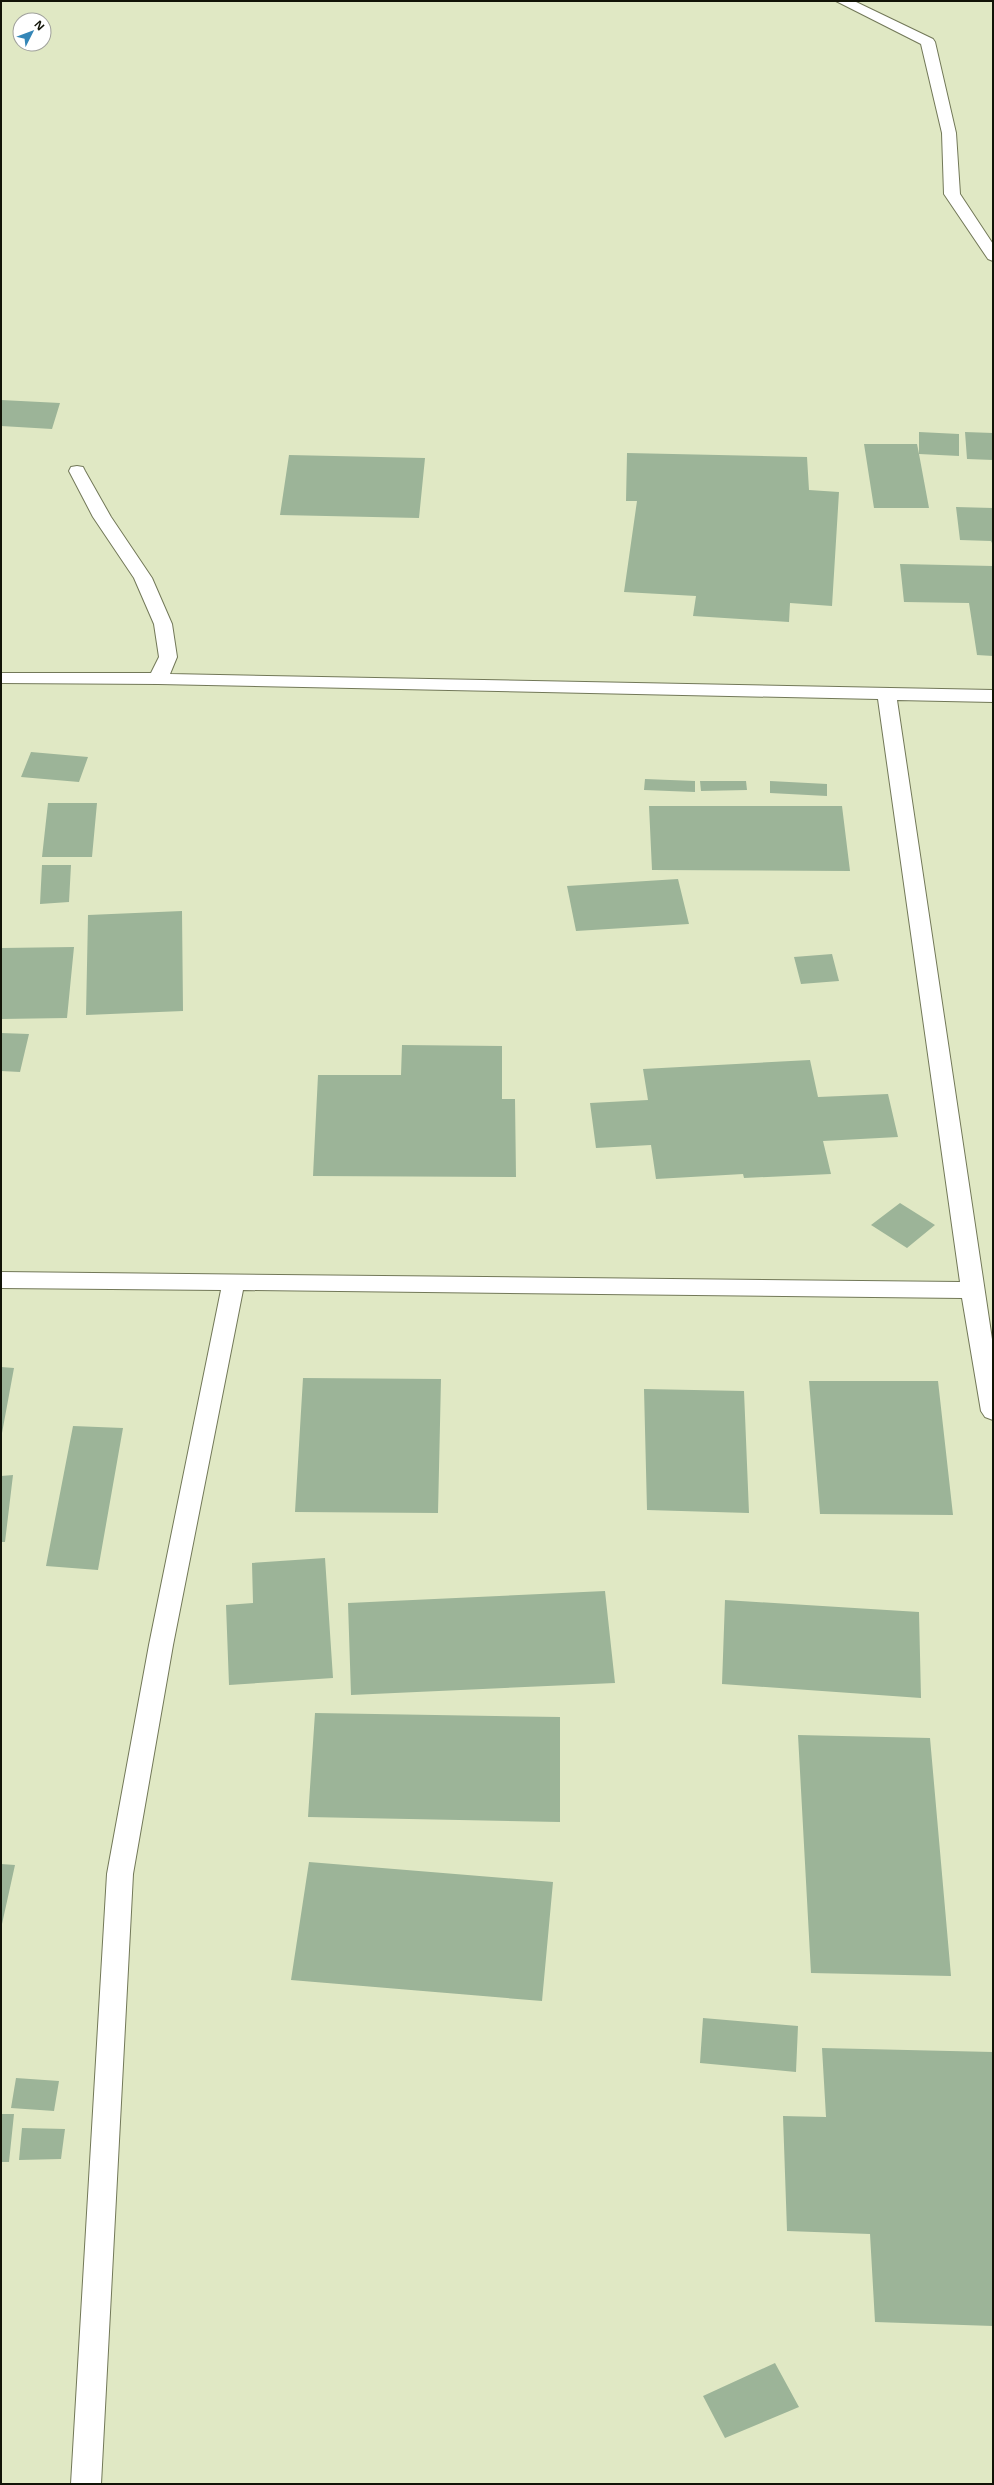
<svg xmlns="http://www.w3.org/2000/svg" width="994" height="2485" viewBox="0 0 994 2485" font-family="'Open Sans',sans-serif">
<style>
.building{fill:#9cb498}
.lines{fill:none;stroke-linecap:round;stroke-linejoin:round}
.minor-casing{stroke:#727858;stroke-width:2}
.minor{fill:#fff;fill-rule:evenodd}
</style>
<rect width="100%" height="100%" fill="#e0e8c4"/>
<path class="building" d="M1,400L60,403L52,429L1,426Z
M919,432L959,434V456L919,454L929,508H874L864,444H917L919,454Z
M965,432L993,433V460L967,459Z
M627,453L807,457L809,490L839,492L832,606L790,603L789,622L693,616L696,596L624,592L637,501H626Z
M289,455L425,458L419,518L280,515Z
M956,507L993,508V545L991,541L960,540Z
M900,564L993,566V656L977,655L969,603L904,602Z
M31,752L88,757L79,782L21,777Z
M645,779L695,781V792L644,790Z
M700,781H746L747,790L701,791Z
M770,781L827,784V796L770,793Z
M48,803H97L92,857H42Z
M649,806H842L850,871L652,870Z
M42,865H71L69,902L40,904Z
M678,879L689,924L576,931L567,886Z
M182,911L183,1011L86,1015L88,915Z
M74,947L67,1018L1,1019L2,948Z
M832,954L839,981L801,984L794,957Z
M1,1033L29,1034L20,1072L1,1071Z
M402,1045L502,1046V1099H515L516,1177L313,1176L318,1075H401Z
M810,1060L818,1097L888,1094L898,1137L823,1141L831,1174L744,1178L743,1174L656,1179L651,1145L596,1148L590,1103L648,1100L643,1069Z
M900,1203L935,1225L907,1248L871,1225Z
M1,1367L14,1368L2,1433H1Z
M303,1378L441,1379L438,1513L295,1512Z
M809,1381H938L953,1515L820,1514Z
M644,1389L744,1391L749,1513L647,1510Z
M73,1426L123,1428L98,1570L46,1566Z
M13,1475L5,1542H1V1476Z
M325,1558L333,1678L229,1685L226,1605L253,1603L252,1563Z
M605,1591L615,1683L351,1695L348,1603Z
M725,1600L919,1612L921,1698L722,1684Z
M315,1713L560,1717V1822L308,1817Z
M798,1735L930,1738L951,1976L811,1973Z
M309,1862L553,1882L542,2001L291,1980Z
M1,1864L15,1865L2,1924H1Z
M703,2018L798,2026L796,2072L700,2063Z
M822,2048L993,2052V2326L875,2322L870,2234L787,2231L783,2116L826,2117Z
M16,2078L59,2081L54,2111L11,2108Z
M1,2114H14L9,2162H1Z
M22,2128L65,2129L61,2159L19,2160Z
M775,2363L799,2407L725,2438L703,2396Z"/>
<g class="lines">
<g class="minor-casing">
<path id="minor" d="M836,1H854L933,39L935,42L956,133L960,194L993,244V261L988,259L944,194L942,133L921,44Z
M77,466L83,467L85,471L111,517L152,578L172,624L177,657L170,674L993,690V702L897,700L993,1346V1420L985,1417L981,1411L962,1298L243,1290L173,1645L133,1874L101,2484H71L107,1874L149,1645L221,1290L1,1288V1272L960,1282L878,699L158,684L1,683V673H151L159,657L154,624L134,578L93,517L69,471L71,467Z"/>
</g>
<use href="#minor" class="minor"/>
</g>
<rect width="994" height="2485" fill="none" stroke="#111307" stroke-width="4"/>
<g transform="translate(32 32) rotate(48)"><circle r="19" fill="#ffffff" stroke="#a0a19c"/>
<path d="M0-3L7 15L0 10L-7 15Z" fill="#3486b7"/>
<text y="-6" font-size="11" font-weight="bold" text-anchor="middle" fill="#111307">N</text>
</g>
</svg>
